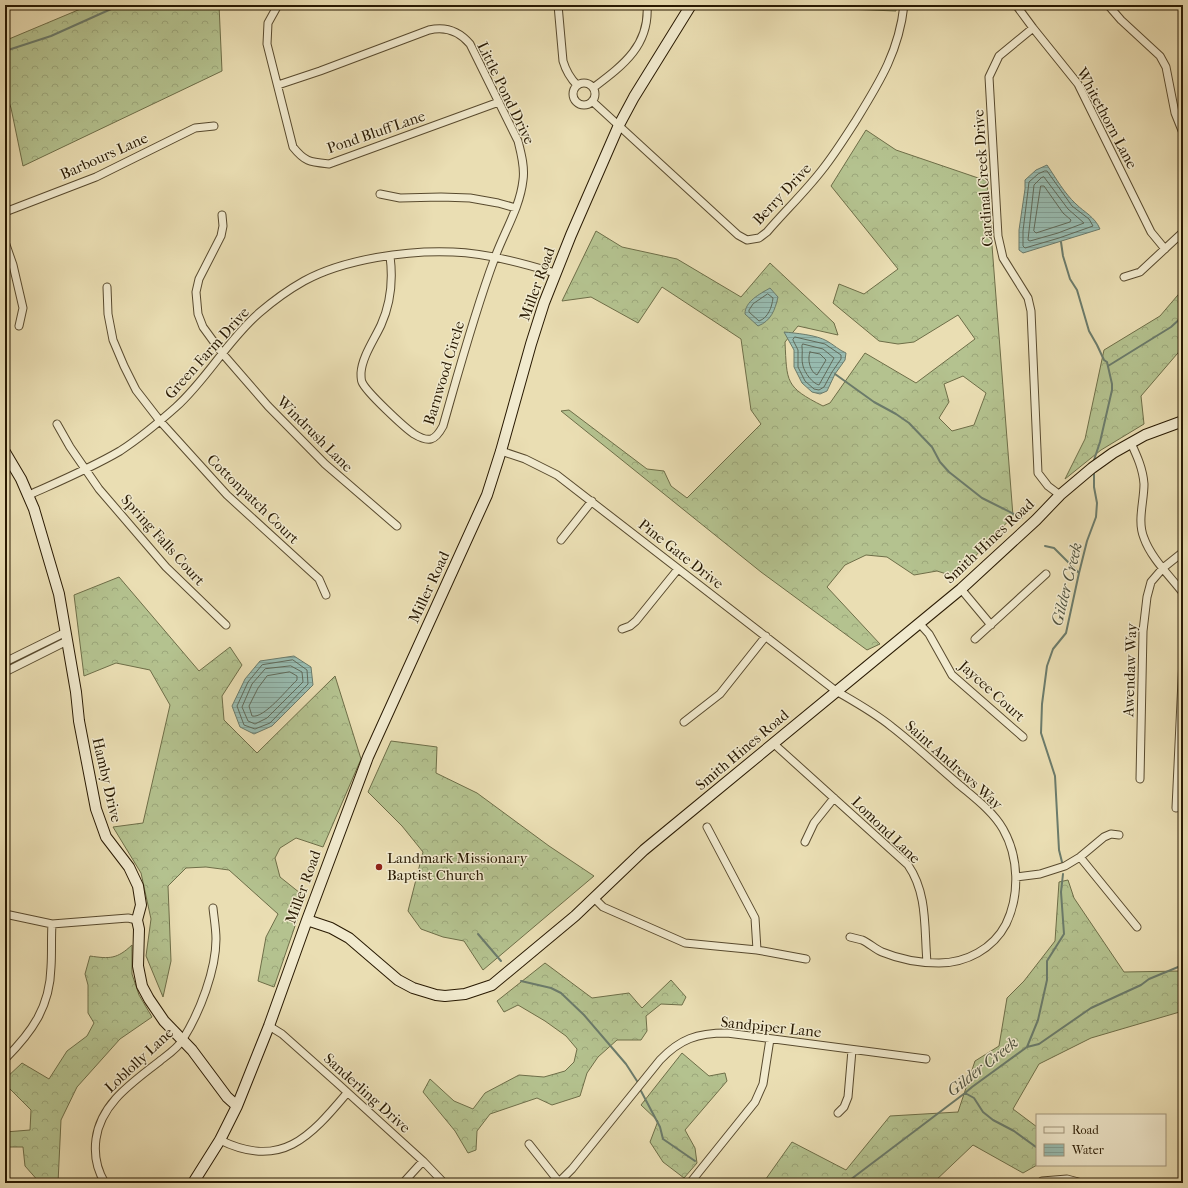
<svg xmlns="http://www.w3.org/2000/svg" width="1188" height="1188" viewBox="0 0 1188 1188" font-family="'IM FELL French Canon',serif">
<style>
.forest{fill:url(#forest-crowns);stroke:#6e6e48;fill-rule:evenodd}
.water{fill:url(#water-rules);stroke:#6b7b6b}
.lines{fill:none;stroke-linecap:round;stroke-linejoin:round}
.shore{stroke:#606a5a;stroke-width:1}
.stream{stroke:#6b7b6b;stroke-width:2}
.street-casing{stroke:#584a2e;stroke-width:9}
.secondary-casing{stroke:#281902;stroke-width:12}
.street{stroke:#f1eace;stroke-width:7}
.secondary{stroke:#f1eace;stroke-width:10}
.poi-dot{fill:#8f2418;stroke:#f1eace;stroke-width:1.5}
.labels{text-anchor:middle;stroke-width:3;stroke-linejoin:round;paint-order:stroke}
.street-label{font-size:15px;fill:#281902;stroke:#f1eace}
.poi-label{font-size:15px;fill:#281902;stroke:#f1eace;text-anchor:start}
.water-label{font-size:16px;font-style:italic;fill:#4f523f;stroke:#f1eace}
</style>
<defs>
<pattern id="forest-crowns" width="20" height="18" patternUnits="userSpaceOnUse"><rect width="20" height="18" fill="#b4c28f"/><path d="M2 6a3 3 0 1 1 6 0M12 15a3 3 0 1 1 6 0" fill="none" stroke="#9ba67a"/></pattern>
<pattern id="water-rules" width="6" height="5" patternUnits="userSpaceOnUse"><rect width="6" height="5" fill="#98bcb1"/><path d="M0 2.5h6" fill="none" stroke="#83a197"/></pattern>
</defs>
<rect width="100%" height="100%" fill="#eadeb3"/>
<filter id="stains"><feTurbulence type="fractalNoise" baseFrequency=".005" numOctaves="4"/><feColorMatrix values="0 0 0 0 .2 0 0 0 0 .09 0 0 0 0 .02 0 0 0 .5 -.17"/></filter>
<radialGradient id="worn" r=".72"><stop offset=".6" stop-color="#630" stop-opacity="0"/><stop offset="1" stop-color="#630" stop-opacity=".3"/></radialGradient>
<path class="forest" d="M90,5H219L222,71L23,166L11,108L5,91V39H9Z
M820,5H896V11L822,8Z
M866,130L896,150L987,181L1013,516L968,564L953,576L937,571L914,575L887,557L866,555L845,565L827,587L880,644L867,650L761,572L561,411L569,410L647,469L664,471L671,486L687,498L761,424L751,410L741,339L662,287L638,323L591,297L562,301L596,231L622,247L677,259L741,297L770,263L834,323L838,335L798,326L785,342C787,382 785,387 823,406L830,403L865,353L916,383L975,339L958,315L914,342L898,344L879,341L833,303L839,284L864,294L898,269L831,186ZM963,376L986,393L974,425L952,431L939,418L949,402L944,384Z
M1183,289V347L1141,396L1144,424L1101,450L1065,479L1085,439L1104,350L1160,316Z
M119,577L199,671L230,647L242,665L222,696L224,720L257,753L335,676L361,759L323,847L296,838L280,848L275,858L280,877L305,897L274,987L258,981L266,937L278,914L229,870L206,867L186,868L168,886L171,961L163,997L146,956L151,919L141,873L113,827L143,823L170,705L150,670L116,663L84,676L74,595Z
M391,741L437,747L436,773L477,793L549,846L594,876L483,970L464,941L443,937L421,929L408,911L423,852L402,826L368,792Z
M1068,880L1074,898L1124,972L1182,971L1183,1011L1091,1038L1039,1064L1013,1109L1037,1127V1165L1023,1173L973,1145L933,1183H763L792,1142L846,1170L890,1116L958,1112L975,1061L999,1046L1007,998L1024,981L1055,941L1059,882Z
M132,945V974L139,995L152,1017L120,1039L77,1087L61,1120L58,1183H40L25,1166L23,1147H5V1132L30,1130L31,1110L5,1084V1079L22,1063L49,1079L67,1051L87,1036L94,1023L88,1013V985L85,974L90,956C110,959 117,959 132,945Z
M545,963L592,998L629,993L642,1008L671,980L686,997L682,1005L661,1004L646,1016L647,1031L641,1040H617L598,1057L587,1073L580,1096L552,1105L537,1098L490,1114L477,1131L476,1150L468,1153L455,1131L423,1092L430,1079L454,1101L473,1109L485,1093L519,1075L544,1077L565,1071L574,1062L577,1049L566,1036L545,1021L518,1005L504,1012L497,1001Z
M682,1053L709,1076L725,1073L727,1081L685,1130L695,1148L697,1163L684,1178L663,1162L650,1142L658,1121L641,1105Z"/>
<path class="water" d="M1047,165C1056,178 1064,193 1076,204C1084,212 1095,217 1100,229L1023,253L1019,250V230L1025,189V180L1036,170Z
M770,288L778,297C775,310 771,321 758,326L745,314C745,301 760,294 770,288Z
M784,332C795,333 817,335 827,341C834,345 839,350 846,353L845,360L835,374L827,391L820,394L812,392L802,383L794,367V350Z
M294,656L311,667L313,685L272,726L254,734L240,727L232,706L245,679L260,661Z"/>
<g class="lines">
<path class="shore" d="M1045,171H1047L1072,206L1089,219L1093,226L1059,238L1025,248L1023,246V231L1029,182L1038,174Z
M1044,177L1068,209L1084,223L1058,233L1030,241L1028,240L1034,185L1041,178Z
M1041,186H1044L1063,213L1071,220L1070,222L1036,233L1034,231Z
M768,294L773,298C772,307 768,318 759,321L749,312V310L753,304Z
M795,337L825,344L841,355V359L832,372L824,387L819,390L814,389L805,381L798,367V350L793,340Z
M803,344L823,349L834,358L819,385C812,383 805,373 803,366C801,360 803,352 802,346Z
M810,352L820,354L826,360L817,375C810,372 807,359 810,352Z
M293,660L307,670L308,684L270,723L255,729L244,725L237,706L248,682L262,665Z
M291,666L302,672L303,682L267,718L255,724L248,721L242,707L252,684L265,669Z
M290,672L297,676V680C288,688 264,719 252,716L249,706L258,688L267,676Z"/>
<path class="stream" d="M5,51L51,36L120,5
M1061,242L1063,256L1070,279L1077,290L1089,331L1097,345L1104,360L1107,362L1112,384V390L1100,442L1094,460
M1108,366L1171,327L1183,316
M835,374L874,402L896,414L909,423L932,447L940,462L949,472L982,498L1022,518
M1045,546L1054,548L1079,573
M1062,862L1059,850L1055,776L1041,733L1042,704L1047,666L1053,649L1066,633L1079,573L1087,541L1096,517L1097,503L1094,487V473
M478,934L501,961
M521,981L551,988L561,993L584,1015L626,1064L637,1081
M1027,1047L1039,1044L1091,1008L1141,985L1149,979L1183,965
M641,1091L660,1127L663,1139L695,1161
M965,1093L974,1098L983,1112L993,1120L1014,1131L1036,1147
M846,1183L965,1093L972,1087L1027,1047L1038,1020L1047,980V961L1064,934L1061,892L1063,874"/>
<g class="street-casing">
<path id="street" d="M278,5L268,23L267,44L293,147C305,162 310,162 329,164L499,102
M558,5L563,61C566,71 570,78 577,85
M1016,5L1033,28L1078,84L1151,232L1165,249
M1108,5L1121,20L1160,56L1166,67L1175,113L1183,133
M1033,28L999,56L989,77L998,236L1003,258L1028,298L1031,311L1038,473L1048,486L1060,495
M573 94a11 11 0 1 1 22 0a11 11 0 1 1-22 0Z
M278,85L320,71L429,30C446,26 459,31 470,44L518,141C521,153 525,167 523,180C520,208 503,234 494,260C474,314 459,370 443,426C435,441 429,443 414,434C405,428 366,392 362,382C361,380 361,375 361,373C362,357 374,340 381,325C391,303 393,279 390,256
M593,88C622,66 650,46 647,5
M592,101L738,235L747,240L759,238L767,232C785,211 805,192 822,170C834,155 844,139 855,122C879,83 899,52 904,5
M380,194L400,198L441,197L470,198L498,203L516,208
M5,212L96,177L195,128L214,126
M222,215L223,226L221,236L199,279L196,292L198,314L203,327L222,353L268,406L325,464L397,526
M5,242L13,265L23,308L19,326
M1124,277L1140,272L1183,232
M107,287L108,314L113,340L124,366L136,390L160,421L227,495L319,579L326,595
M57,424L70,447L99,489L166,567L226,625
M1131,443C1137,456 1143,469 1144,484C1144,502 1137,521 1144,538C1151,558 1170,576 1183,593
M501,451L525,459L557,475L836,691C855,702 875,713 892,727C914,744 935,764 956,782C972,796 992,810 1003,829C1019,857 1020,895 1006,924C993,949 966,963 939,963C921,963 899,959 882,952C875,949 869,943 862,940C858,939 854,938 850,937
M29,495C60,481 91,468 120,451C140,438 158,423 176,407C207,379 227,341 259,313C273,301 288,290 304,281C344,259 408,250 453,252C487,253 523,263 555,273
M561,540L592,501
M961,589L991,625
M919,623L929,634L952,675L1023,737
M622,629L630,626L636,621L678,569
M975,639L1046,574
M5,662L66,632
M5,672L67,641
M684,722L720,694L766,636
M774,744L908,865C928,894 924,929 927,962
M1140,779L1143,631L1147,597L1151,582L1163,568L1183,552
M1176,808L1183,659
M707,827L755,918L757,950
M805,842L814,823L834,798
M1080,857L1137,927
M1016,877L1040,874L1065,866L1080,857L1104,837L1111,834L1119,835
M594,898L603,907L685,943L757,950L806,959
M5,914L52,924L128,918L137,920
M269,1026L282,1034L336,1082L423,1161L444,1183
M5,1059C32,1032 50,1007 51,967C52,953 51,938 52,924
M838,1113L844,1107L848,1097L852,1050
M220,1140C281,1170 310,1137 347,1093
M529,1144L559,1182
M1042,1181L1067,1179L1082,1183
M105,1183C97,1170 94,1154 96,1139C101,1102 135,1081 161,1060C169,1054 179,1047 183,1039C200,1012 216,970 216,939C216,929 214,918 213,908
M403,1183L423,1161
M558,1183L572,1169L660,1060C680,1039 697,1033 727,1033L926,1059
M690,1183L755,1102L763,1084L770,1039"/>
</g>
<g class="secondary-casing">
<path id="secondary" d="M5,452L21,479L34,509L59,594L76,692L79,721L96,809L106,837L129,867L138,886L141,905L137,920L139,929L138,966L142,986L149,999L164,1021L192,1050L227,1097L237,1106
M307,920L331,928L349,938L398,980L413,988L436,995L445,996L465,994L492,985L575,916L644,850L961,589L1036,520L1060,495L1092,468L1113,453L1145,435L1183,421
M193,1183L220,1140L237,1106L269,1026L307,920L368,757L487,495L501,451L531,344L544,303L571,235L619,125L634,97L691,5"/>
</g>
<use href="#street" class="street"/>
<use href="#secondary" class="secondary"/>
</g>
<circle class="poi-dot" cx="379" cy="867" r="4"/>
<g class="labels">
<g class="street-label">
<text transform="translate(506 93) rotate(64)" y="5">Little Pond Drive</text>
<text transform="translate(1107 118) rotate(62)" y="5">Whitethorn Lane</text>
<text transform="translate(376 132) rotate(-19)" y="5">Pond Bluff Lane</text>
<text transform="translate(104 156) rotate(-24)" y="5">Barbours Lane</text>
<text transform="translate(983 178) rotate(-94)" y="5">Cardinal Creek Drive</text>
<text transform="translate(782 194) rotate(-47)" y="5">Berry Drive</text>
<text transform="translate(537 284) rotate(-70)" y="5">Miller Road</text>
<text transform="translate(207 353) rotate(-48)" y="5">Green Farm Drive</text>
<text transform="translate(444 373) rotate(-73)" y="5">Barnwood Circle</text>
<text transform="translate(315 434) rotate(45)" y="5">Windrush Lane</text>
<text transform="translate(253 499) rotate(44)" y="5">Cottonpatch Court</text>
<text transform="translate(163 540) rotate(48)" y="5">Spring Falls Court</text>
<text transform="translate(989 541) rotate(-43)" y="5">Smith Hines Road</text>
<text transform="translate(681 554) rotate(38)" y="5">Pine Gate Drive</text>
<text transform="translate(429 587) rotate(-65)" y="5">Miller Road</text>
<text transform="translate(1130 670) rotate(-88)" y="5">Awendaw Way</text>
<text transform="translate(992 691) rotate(42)" y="5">Jaycee Court</text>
<text transform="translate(742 750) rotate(-40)" y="5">Smith Hines Road</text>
<text transform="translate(954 765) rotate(42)" y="5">Saint Andrews Way</text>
<text transform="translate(107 780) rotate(77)" y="5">Hamby Drive</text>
<text transform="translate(886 830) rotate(44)" y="5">Lomond Lane</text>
<text transform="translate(303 887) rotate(-70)" y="5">Miller Road</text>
<text transform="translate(771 1027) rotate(6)" y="5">Sandpiper Lane</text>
<text transform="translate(139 1060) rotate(-43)" y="5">Loblolly Lane</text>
<text transform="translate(367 1093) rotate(42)" y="5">Sanderling Drive</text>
</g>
<g class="poi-label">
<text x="387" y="863">Landmark Missionary<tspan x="387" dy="17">Baptist Church</tspan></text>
</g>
<g class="water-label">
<text transform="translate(1066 584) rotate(-76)" y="6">Gilder Creek</text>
<text transform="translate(982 1066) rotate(-38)" y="6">Gilder Creek</text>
</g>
</g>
<rect width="1188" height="1188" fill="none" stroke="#eadeb3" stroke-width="20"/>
<rect x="6" y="6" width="1176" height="1176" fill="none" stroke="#281902" stroke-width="2"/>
<rect x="10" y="10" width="1168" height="1168" fill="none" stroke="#281902"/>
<rect x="1036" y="1114" width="130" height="52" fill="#f1eace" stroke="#a1967c"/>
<rect x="1044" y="1127" width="20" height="6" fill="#f1eace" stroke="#a1967c"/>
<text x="1072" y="1134" font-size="12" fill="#281902">Road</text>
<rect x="1044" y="1144" width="20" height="12" fill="url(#water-rules)" stroke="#a1967c"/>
<text x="1072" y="1154" font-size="12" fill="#281902">Water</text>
<rect width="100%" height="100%" filter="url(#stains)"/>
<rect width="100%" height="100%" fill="url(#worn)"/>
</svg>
